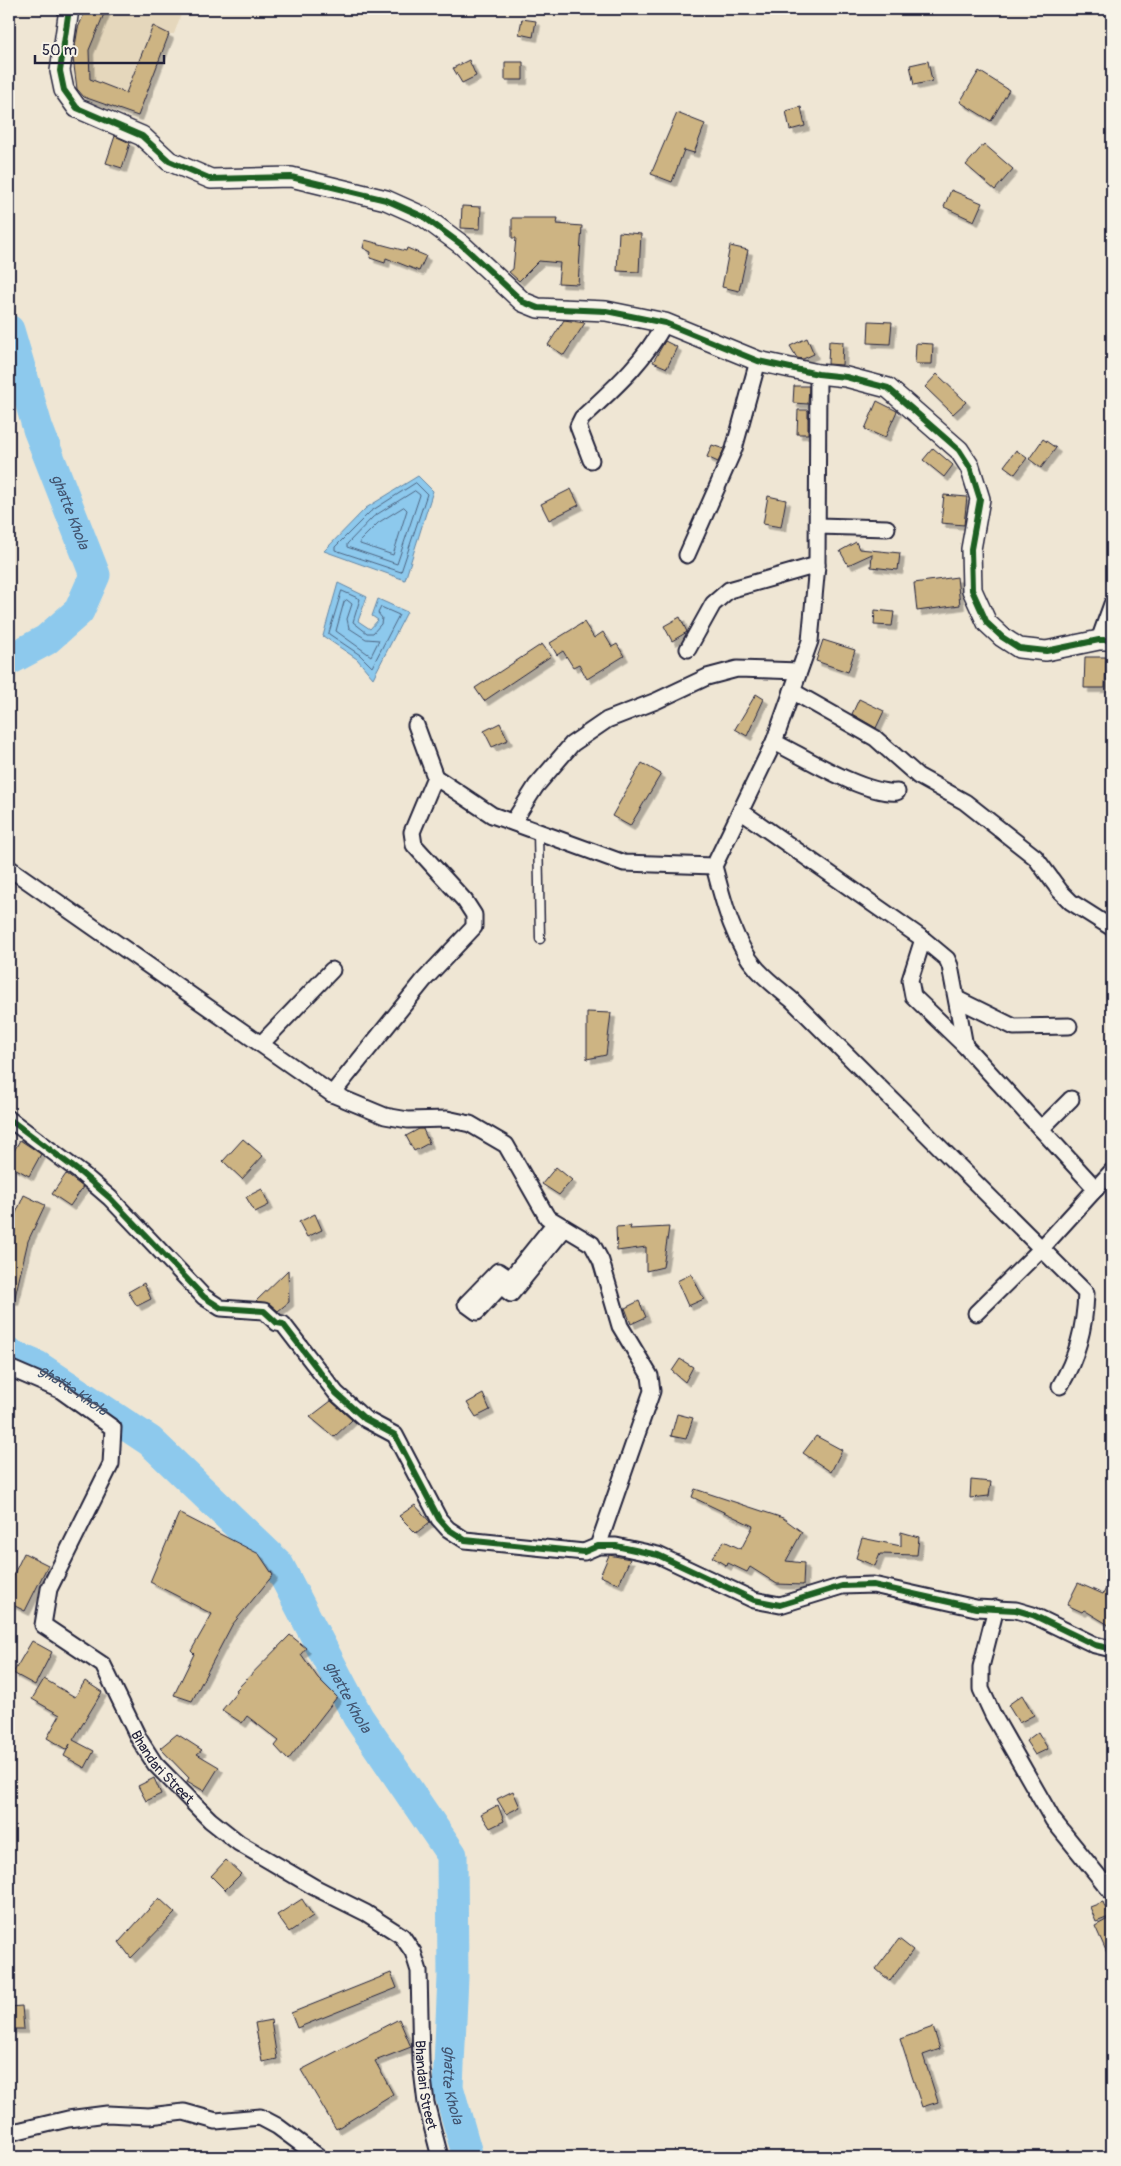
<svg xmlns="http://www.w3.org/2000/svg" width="1121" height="2166" viewBox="0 0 1121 2166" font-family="Pangolin,sans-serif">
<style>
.built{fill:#e5d7bc}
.water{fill:#8dc9ed;stroke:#6286a6}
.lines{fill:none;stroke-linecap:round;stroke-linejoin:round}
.shore{stroke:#4d6582;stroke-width:1}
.river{stroke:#8dc9ed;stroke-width:31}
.building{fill:#cdb483;stroke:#22223b;filter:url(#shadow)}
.service-casing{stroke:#22223b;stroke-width:11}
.minor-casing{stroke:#22223b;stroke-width:19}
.tertiary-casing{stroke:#22223b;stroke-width:22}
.service{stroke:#f7f3e8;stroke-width:8}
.minor{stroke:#f7f3e8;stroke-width:15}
.tertiary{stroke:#f7f3e8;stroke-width:19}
.cycleway-casing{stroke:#f7f3e8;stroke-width:9}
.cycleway{stroke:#1b5e20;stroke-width:6}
.labels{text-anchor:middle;stroke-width:5;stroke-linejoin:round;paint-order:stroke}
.street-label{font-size:14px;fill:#22223b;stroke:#f7f3e8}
.water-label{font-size:15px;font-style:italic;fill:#425470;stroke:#f7f3e8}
</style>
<defs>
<filter id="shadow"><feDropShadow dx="4.5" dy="4.5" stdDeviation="0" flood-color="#0004"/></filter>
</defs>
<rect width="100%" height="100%" fill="#efe6d4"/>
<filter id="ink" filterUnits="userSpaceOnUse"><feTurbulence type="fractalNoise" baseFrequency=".02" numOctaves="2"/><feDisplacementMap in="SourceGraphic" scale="10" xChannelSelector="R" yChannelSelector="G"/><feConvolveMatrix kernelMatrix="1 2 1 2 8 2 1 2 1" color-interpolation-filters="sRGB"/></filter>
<g filter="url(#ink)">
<path class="built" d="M86,9H183L174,34H169L138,116L84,97L78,90L71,43Z"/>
<path class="water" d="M418,476L433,491L405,580L324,551L366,508Z
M338,583L367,597L358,621L370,629L378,620L372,616L378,599L407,612L373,678L357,659L323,636Z"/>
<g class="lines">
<path class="shore" d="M416,483L427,494L401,572L335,550V547L370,512Z
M415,491L420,495L397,564L347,547V544L373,517Z
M404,507L407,510L393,555L360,544V541L378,523Z
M342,591L360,599L353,622L367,633H373L381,624L382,618L378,613L381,607L399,615L372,667L360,655L329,634Z
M347,600L352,604L347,619L349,628L366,639L379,640L371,656L336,631L344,602Z"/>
<g class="river">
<path id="s1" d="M9,330L38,429L95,575L79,611L46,640L9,660"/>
<path id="s2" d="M9,1354L37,1366L150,1441L278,1564L358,1717L452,1855L453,1977L448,2087L468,2157"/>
</g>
</g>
<path class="building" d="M86,9H106L89,50L90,79L126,93L153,26L169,34L138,116L84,97L77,89L73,58L78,28Z
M522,19L536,21L533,37L519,34Z
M469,60L476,76L462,83L453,68Z
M928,61L932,81L914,85L910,65Z
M505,62H523V80H505Z
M979,71L1009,90L991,121L960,102Z
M801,107L805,126L790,130L786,111Z
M677,113L705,124L694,153L684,150L672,182L651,174Z
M115,136L130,143L122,168L106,163Z
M984,144L1013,169L995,190L966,165Z
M951,190L982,203L974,221L944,207Z
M462,206L481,207L480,229L461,228Z
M512,218H558L557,224L582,226L578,284L558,283L560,263L539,261L519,281L509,272L513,269L516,238H512Z
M619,232L641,234L639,272L617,271Z
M365,240L406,251L407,248L426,256L419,271L386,258L385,263L370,258L371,252L363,248Z
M730,246L748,250L739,291L722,287Z
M564,320L585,323L564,355L548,345Z
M869,321L892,322L890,344L868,343Z
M807,338L814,354L803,359L797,358L790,346Z
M665,341L677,347L667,368L653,362Z
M829,341L843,342L842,365L828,364Z
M916,343L933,344L932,364H915Z
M937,374L966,402L953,414L925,387Z
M794,386H809L808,404L793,403Z
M877,401L897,411L885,438L865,429Z
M798,410H808V434H797Z
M1043,439L1056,448L1041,468L1029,459Z
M712,445L724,449L718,462L707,457Z
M933,448L953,465L944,477L923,460Z
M1016,450L1027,458L1015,474L1004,466Z
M571,489L579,505L549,520L541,504Z
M944,495L967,497L964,525L941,523Z
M768,496L786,500L781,527L763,524Z
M856,542L859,549L900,553L898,570L871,567L872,554L848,565L840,551Z
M957,577L960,605L917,611L914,583Z
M875,610L894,612L892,626L874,625Z
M680,617L687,632L672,641L664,626Z
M584,622L594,638L603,632L612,647L617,644L624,656L587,679L579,664L573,667L563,651L557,655L550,643Z
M823,640L855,650L848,672L816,661Z
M542,644L551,656L484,701L475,688Z
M1085,657H1106L1105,688H1084Z
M756,694L764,699L747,736L735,729Z
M859,699L884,711L876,728L852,714Z
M500,723L508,740L492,747L484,731Z
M642,763L661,774L630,826L612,816Z
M587,1012L611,1013L606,1055L587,1059Z
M419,1129H423L429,1143L414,1151L406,1136Z
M243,1139L263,1156L242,1179L223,1161Z
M20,1140L41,1154L29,1176L9,1165V1160Z
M556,1167L572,1180L559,1195L542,1184Z
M66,1174L83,1187L70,1206L52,1194Z
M262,1189L269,1205L255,1212L246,1197Z
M24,1195L45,1205L28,1241L14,1301L9,1300V1229Z
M315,1214L322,1230L307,1237L299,1222Z
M631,1226L630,1229L669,1227L663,1267L646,1271V1247L617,1251L616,1227Z
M288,1270L289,1302L278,1311L270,1304L256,1301Z
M691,1274L704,1299L688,1306L677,1281Z
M144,1283L151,1299L137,1306L128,1292Z
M639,1301L646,1317L631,1324L625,1308Z
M680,1359L693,1367L685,1382L672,1371Z
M483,1394L490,1410L476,1417L467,1403Z
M331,1401L352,1420L334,1437L310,1417Z
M677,1414L693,1418L686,1439L671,1436Z
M816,1436L842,1450L831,1472L803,1453Z
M971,1480L991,1482L989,1496L970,1498Z
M695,1489L783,1518L802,1532L786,1561L804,1563L803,1585L777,1584L750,1567L747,1572L728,1563L727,1566L712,1557L724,1541L741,1549L753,1526L692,1497Z
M415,1505L430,1522L416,1533L399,1516Z
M179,1513L259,1554L273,1575L232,1625L192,1701L174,1695L194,1654L191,1651L212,1614L150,1582Z
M901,1532L919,1537L917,1555L880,1554L875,1566L856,1558L862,1538L901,1546Z
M24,1553L48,1565L25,1611L9,1603V1584Z
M609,1555L630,1559L619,1584L600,1576Z
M1112,1578V1627L1084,1610L1082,1612L1067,1605L1078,1583L1103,1594Z
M290,1635L306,1648L301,1654L318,1678L337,1697L288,1760L275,1746L279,1741L247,1716L242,1723L222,1710L237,1692L236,1690Z
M32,1641L52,1652L35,1685L13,1673Z
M44,1679L75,1697L85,1681L102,1692L73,1740L94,1751L85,1768L64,1756L70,1744L67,1750L47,1738L60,1715L32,1699Z
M1022,1695L1034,1715L1019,1723L1008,1705Z
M1038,1732L1048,1749L1035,1755L1026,1741Z
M177,1734L202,1750L197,1754L219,1767L204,1791L187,1781L189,1778L160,1748Z
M154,1778L161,1794L146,1801L138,1786Z
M513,1791L520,1807L506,1814L497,1799Z
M498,1805L504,1821L490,1828L481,1814Z
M226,1860L241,1874L225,1890L211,1876Z
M159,1898L175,1913L131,1958L119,1942Z
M302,1899L313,1916L289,1932L277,1915Z
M1103,1902L1109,1917L1096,1922L1090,1907Z
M1108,1919L1112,1928V1964L1095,1926Z
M899,1939L913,1950L890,1981L876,1969Z
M391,1973L397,1988L297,2028L291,2013Z
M22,2006L24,2029H9V2007Z
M399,2019L411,2047L375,2061L393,2094L336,2129L301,2070Z
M271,2020L277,2059L262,2062L255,2023Z
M933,2027L940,2049L923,2055L938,2102L922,2107L900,2039Z"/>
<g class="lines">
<g class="service-casing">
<path id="service" d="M538,831L540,939"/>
</g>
<g class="minor-casing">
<g id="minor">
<path d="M818,374L817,565L810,641L774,742L714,866C723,900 733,942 757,969C768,981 780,990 792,1000L1086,1293C1085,1326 1077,1358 1060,1386"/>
<path d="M591,460L578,426L582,418C614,388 643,363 665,323"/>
<path d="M818,526L887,528"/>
<path d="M687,555L734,449L758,361"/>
<path d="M1099,640L1112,604"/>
<path d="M688,649L713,604L729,590L817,565"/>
<path d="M792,691L875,738L918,776L965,802L1035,857L1060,891L1071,902L1112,928"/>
<path d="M416,725L435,777L492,815L624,863L714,866"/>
<path d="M774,742C805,757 864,795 897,792"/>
<path d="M742,812L923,939L947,959L950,966L965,1046"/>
<path d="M513,822L536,786L572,744L607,720L656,701L707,677L737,669L799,671"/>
<path d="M9,868L332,1094L385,1116L408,1120L447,1119L470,1124L506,1145L547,1217L592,1244L601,1261L620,1326L650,1376L652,1391L598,1546"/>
<path d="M923,939L910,980L913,996L965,1046L1096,1189"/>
<path d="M957,999L1014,1027L1069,1026"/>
<path d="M261,1044L332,970"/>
<path d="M332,1094L424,980L474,927V915L465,901L414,845L412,832L435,777"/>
<path d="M9,1119L81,1173L110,1198L204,1297L221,1308L264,1311L277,1323L283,1324L336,1393L365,1419L395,1435L439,1519L448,1529L465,1540L584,1552L598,1546H616L658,1555L754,1600L780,1605L842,1586L873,1585L976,1608L1016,1610L1033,1615L1095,1645L1112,1649"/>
<path d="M1041,1129L1071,1099"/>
<path d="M555,1223L510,1279L498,1271L466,1304L477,1312L501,1286L511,1294L565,1228"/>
<path d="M976,1313L1041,1249L1112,1171"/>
<path id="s3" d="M9,1368L60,1390L113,1428L111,1464L49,1589L43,1625L103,1665L139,1739L155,1764L210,1820L239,1843L314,1887L366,1913L402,1936L413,1952L419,1971L421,2062L426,2103L440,2157"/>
<path d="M996,1608L981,1667V1689L993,1715L1053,1820L1112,1893"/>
<path d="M9,2133L68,2119L107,2114L149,2116L184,2112L216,2121L260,2117L277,2126L319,2157"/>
</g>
</g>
<g class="tertiary-casing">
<path id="tertiary" d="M69,9L60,71L64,90L77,108L142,136L169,161L211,179L291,177L386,200L424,217L462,245L523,302L538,308L606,311L665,323L758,361L818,374L846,377L888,388L959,450L970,467L980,499L971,549L972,590L987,623L1002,637L1019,648L1046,651L1099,640H1112"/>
</g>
<use href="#service" class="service"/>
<use href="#minor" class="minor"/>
<use href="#tertiary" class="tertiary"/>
<g class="cycleway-casing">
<path id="cycleway" d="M69,9L60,71L64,90L77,108L142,136L169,161L211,179L291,177L386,200L424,217L462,245L523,302L538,308L606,311L665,323L758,361L818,374L846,377L888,388L959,450L970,467L980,499L971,549L972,590L987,623L1002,637L1019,648L1046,651L1099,640H1112
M9,1119L81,1173L110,1198L204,1297L221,1308L264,1311L277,1323L283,1324L336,1393L365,1419L395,1435L439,1519L448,1529L465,1540L584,1552L598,1546H616L658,1555L754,1600L780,1605L842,1586L873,1585L976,1608L1016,1610L1033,1615L1095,1645L1112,1649"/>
</g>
<use href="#cycleway" class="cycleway"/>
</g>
</g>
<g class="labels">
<g class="street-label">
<text dy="5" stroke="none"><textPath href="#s3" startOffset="524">Bhandari Street</textPath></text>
<text dy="5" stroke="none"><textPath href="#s3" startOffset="974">Bhandari Street</textPath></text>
</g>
<g class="water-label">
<text dy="5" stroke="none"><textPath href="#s1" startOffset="192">ghatte Khola</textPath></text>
<text dy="5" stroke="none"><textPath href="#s2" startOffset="74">ghatte Khola</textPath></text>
<text dy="5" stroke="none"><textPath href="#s2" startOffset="494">ghatte Khola</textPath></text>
<text dy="5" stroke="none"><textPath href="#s2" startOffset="914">ghatte Khola</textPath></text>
</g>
</g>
<rect width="1121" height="2166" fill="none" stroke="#f7f3e8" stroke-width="30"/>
<rect x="15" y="15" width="1091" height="2136" fill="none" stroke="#22223b" stroke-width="2" filter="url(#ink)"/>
<path d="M35 55v8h129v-8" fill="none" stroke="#22223b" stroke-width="2.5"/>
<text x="42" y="55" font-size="15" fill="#22223b" stroke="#f7f3e8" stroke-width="4" paint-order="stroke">50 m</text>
</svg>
